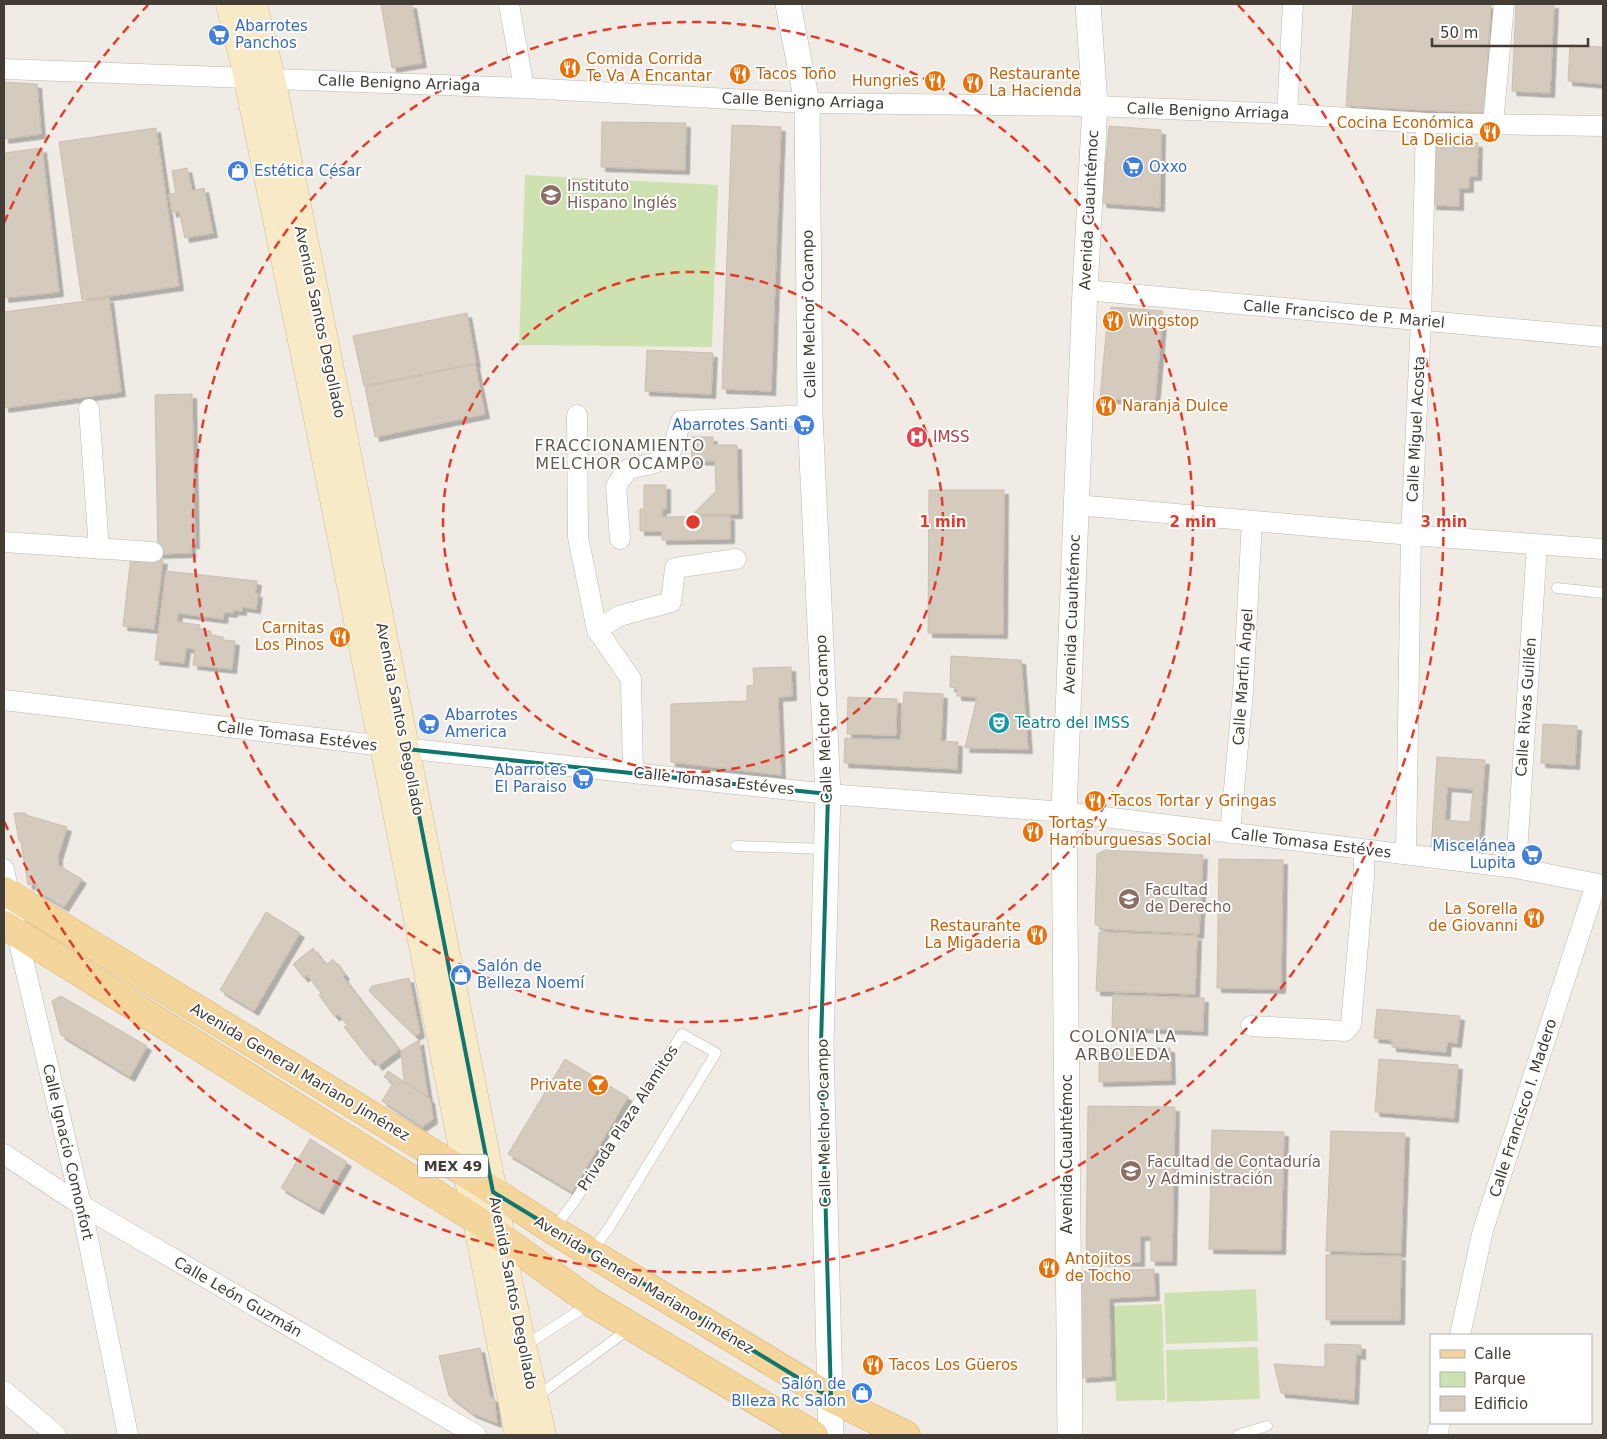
<svg xmlns="http://www.w3.org/2000/svg" width="1607" height="1439" viewBox="0 0 1607 1439" font-family="'DejaVu Sans',sans-serif">
<style>
.green{fill:#cee1b1}
.building{fill:#d4cabe;stroke:#cbbfaf;fill-rule:evenodd;filter:url(#shadow)}
.lines{fill:none;stroke-linecap:round;stroke-linejoin:round}
.service-casing{stroke:#beb6ab;stroke-width:11}
.minor-casing{stroke:#beb6ab;stroke-width:21}
.tertiary-casing{stroke:#beb6ab;stroke-width:26}
.secondary-casing{stroke:#ccbc98;stroke-width:29}
.primary-casing{stroke:#d7b16d;stroke-width:29}
.service{stroke:#fff;stroke-width:10}
.minor{stroke:#fff;stroke-width:20}
.tertiary{stroke:#fff;stroke-width:25}
.secondary{stroke:#f9eac7;stroke-width:28}
.primary{stroke:#f4d59b;stroke-width:28}
.marked{fill:none;stroke:#0f766e;stroke-width:4;stroke-linejoin:round}
.ring{fill:none;stroke:#e43a28;stroke-width:2.5;stroke-dasharray:9 6}
.labels{text-anchor:middle;stroke-width:4;stroke-linejoin:round;paint-order:stroke}
.shield{fill:#fff;stroke:#7b7672;stroke-width:1}
.shield-label{font-size:14px;font-weight:bold;fill:#423c35}
.shop-label{font-size:15px;fill:#366cbe;stroke:#fff;text-anchor:start}
.food-label{font-size:15px;fill:#c56008;stroke:#fff;text-anchor:start}
.street-label{font-size:15px;fill:#423c35;stroke:#fff}
.education-label{font-size:15px;fill:#785e54;stroke:#fff;text-anchor:start}
.health-label{font-size:15px;fill:#be3a42;stroke:#fff;text-anchor:start}
.culture-label{font-size:15px;fill:#0d838f;stroke:#fff;text-anchor:start}
.neighbourhood-label{font-size:16px;letter-spacing:1px;fill:#645a4d;stroke:#fff}
.centre{fill:#e43a28;stroke:#fff;stroke-width:2.5}
.ring-label{font-size:15px;text-anchor:middle;font-weight:bold;fill:#e43a28;stroke:#fff;stroke-width:4;stroke-linejoin:round;paint-order:stroke}
</style>
<defs>
<filter id="shadow"><feDropShadow dx="4.5" dy="4.5" stdDeviation="0" flood-color="#0004"/></filter>
</defs>
<rect width="100%" height="100%" fill="#f0ece5"/>
<path class="green" d="M525,175L718,185L712,347L519,345Z
M1256,1289L1258,1341L1166,1344L1164,1293Z
M1162,1304L1165,1400L1116,1401L1113,1306Z
M1258,1347L1260,1399L1167,1402L1166,1350Z"/>
<path class="building" d="M381,4H412L422,63L392,68Z
M1353,4H1491L1484,113L1346,106Z
M1516,4H1554L1550,93L1512,91Z
M1570,45L1603,47V84L1568,81Z
M4,82L37,84L41,134L4,139Z
M602,122L686,123L685,170L601,167Z
M732,125L781,127L771,391L722,389Z
M1109,126L1161,130L1160,207L1102,203Z
M156,128L179,286L82,300L59,142Z
M1434,141L1478,143L1477,176H1469V188H1459V206L1432,205Z
M42,148L59,292L4,298V153Z
M187,168L192,191L204,188L213,233L185,238L179,211L172,213L169,194L176,193L172,171Z
M109,298L121,392L4,408V312Z
M1111,307L1163,311L1155,402L1100,398L1107,323H1110Z
M467,313L476,363L364,386L353,336Z
M647,350L713,353L711,394L645,391Z
M475,364L485,414L375,437L365,387Z
M192,394L195,544H191V553L158,554L155,395Z
M691,437H713V445H737L738,514L692,515L716,491L715,461L692,460Z
M644,485H666V509H662V517L730,516V539L662,540V531H640V509H644Z
M929,490H1004L1003,634L928,633Z
M131,556L163,560L154,629L123,626Z
M166,571L257,581L255,594L258,593L256,609L242,607V611L233,610V613L224,612L223,619L178,613L177,622L200,625L199,630L211,631V635L223,637V640L235,641L232,669L193,665L195,649L186,648L184,663L155,660Z
M951,656L1021,660L1028,749L965,748L977,697L957,696V688L950,687Z
M791,667L792,696L778,697L781,775L671,762V704L747,701V686L754,685L753,668Z
M904,692L943,694L941,741L958,742L957,769L844,763L845,738L901,741Z
M848,697L897,699L896,735L847,734Z
M1543,724L1577,726L1575,765L1541,763Z
M1437,757L1485,760L1478,853L1431,850ZM1447,787L1473,789L1470,822L1445,820Z
M14,813H26V815L67,827L58,856V865L82,879L64,907L35,890L38,884L28,885L21,842L19,841Z
M1105,850L1203,855L1199,934L1103,929L1095,924L1097,854Z
M1219,859L1283,860L1281,989L1217,988Z
M266,912L300,933L254,1011L220,990Z
M1099,932L1197,936L1195,994L1096,991Z
M313,948L326,965L333,959L345,975L343,977L399,1050L378,1066L373,1059L371,1061L344,1027L347,1025L338,1014L335,1017L319,995L321,993L307,975L304,978L293,964Z
M409,978L420,1033L415,1036L369,991L372,986Z
M1113,995L1204,998L1203,1031L1112,1027Z
M61,996L147,1046L130,1077L61,1035L52,1001Z
M1377,1009L1460,1016L1457,1043L1447,1042L1446,1052L1392,1047V1040L1374,1038Z
M419,1040L428,1097L404,1082L401,1051Z
M1170,1048L1171,1080L1099,1082V1049Z
M565,1059L628,1097L572,1192L508,1154Z
M1379,1059L1458,1065L1454,1118L1375,1112Z
M388,1071L430,1099L433,1119L422,1127L382,1101L393,1083L384,1077Z
M1088,1106L1175,1107L1172,1261H1151V1236H1140V1262L1086,1261Z
M1212,1130L1284,1132L1281,1250L1209,1249Z
M1331,1131L1405,1133L1401,1253L1326,1251Z
M310,1139L347,1162L319,1210L281,1188Z
M1326,1255L1401,1256L1400,1320H1326Z
M1154,1269L1155,1296L1109,1298L1111,1376L1082,1378L1079,1272Z
M1325,1344L1361,1345V1355L1356,1354L1354,1400L1281,1393L1274,1364L1325,1367Z
M480,1348L490,1397L494,1398L497,1423L472,1413L449,1396L439,1356Z"/>
<g class="lines">
<g class="service-casing">
<path id="service" d="M1557,588L1603,593
M736,846L826,849
M553,1230L576,1199L682,1034L716,1053L609,1228L591,1252
M523,1347L591,1303
M536,1397L629,1329
M1238,1435L1267,1426"/>
</g>
<g class="minor-casing">
<path id="minor" d="M509,4L524,88
M4,69L524,88L807,103L1095,106L1287,114L1426,123L1603,126
M1287,114L1293,4
M1493,124L1504,4
M1085,290L1603,337
M89,409L99,549
M577,415L578,537L597,630L631,679L633,772
M1076,505L1411,535L1603,549
M620,539L616,486L628,469C669,460 669,463 681,421L810,415
M4,542L153,552
M597,630L619,616L671,602L675,568L736,559
M4,700L384,746L828,794L1064,812L1516,868L1603,885
M1230,833L1243,691L1252,521
M1406,854L1411,535L1421,321L1426,123
M1516,868L1537,545
M4,869L17,934L81,1205L128,1435
M1251,1026L1345,1031L1351,1024L1364,877V849
M4,1154L81,1205L476,1435
M1460,1335L1483,1230L1596,884
M4,1391L56,1435
M1437,1435L1440,1423"/>
</g>
<g class="tertiary-casing">
<path id="tertiary" d="M788,4L807,103L810,415L828,794L821,1045L831,1435
M1070,1435L1064,812L1085,290L1095,106L1088,4"/>
</g>
<g class="secondary-casing">
<path id="secondary" d="M230,4L244,60L317,413L379,727L384,746L519,1435
M253,4L271,78L340,419L493,1192L507,1276L542,1435"/>
</g>
<g class="primary-casing">
<path id="primary" d="M4,891L467,1174L553,1230L831,1398L906,1435
M4,925L477,1220L592,1303L814,1435"/>
</g>
<use href="#service" class="service"/>
<use href="#minor" class="minor"/>
<use href="#tertiary" class="tertiary"/>
<use href="#secondary" class="secondary"/>
<use href="#primary" class="primary"/>
</g>
<path class="marked" d="M406,749L828,794L821,1045L831,1398L493,1192Z"/>
<g class="ring">
<circle cx="693" cy="522" r="250"/>
<circle cx="693" cy="522" r="500"/>
<path d="M4 223A751 751 0 0 1 148 5M1238 5A751 751 0 1 1 4 821"/>
</g>
<defs>
<g id="supermarket-disc" transform="scale(1.125)"><circle r="9.5" fill="#3f7fe0" stroke="#fff"/><path d="M-6-5.5h2.5l.6 2H6L4.5 2H-2.5L-4.4-4H-6ZM-1.5 3.2a1.3 1.3 0 1 0 .1 0ZM3 3.2a1.3 1.3 0 1 0 .1 0Z" fill="#fff"/></g>
<g id="restaurant-disc" transform="scale(1.125)"><circle r="9.5" fill="#e8710a" stroke="#fff"/><path d="M-5-6h1v4h1v-4h1v4h1v-4h1v5L-1.5 .5V6h-2V.5L-5-1ZM5-6V6H3V1.5H1.5Q1.5-4 5-6Z" fill="#fff"/></g>
<g id="shop-disc" transform="scale(1.125)"><circle r="9.5" fill="#3f7fe0" stroke="#fff"/><path d="M-5-2.5h2.3a2.7 3.5 0 0 1 5.4 0H5L5.5 6h-11ZM-1.5-2.5h3a1.5 2.3 0 0 0-3 0Z" fill="#fff"/></g>
<g id="school-disc" transform="scale(1.125)"><circle r="9.5" fill="#8d6e63" stroke="#fff"/><path d="M0-5L7-2L0 1L-7-2ZM-4 1L0 2.5L4 1V4Q0 6-4 4Z" fill="#fff"/></g>
<g id="hospital-disc" transform="scale(1.125)"><circle r="9.5" fill="#e0444e" stroke="#fff"/><path d="M-5-5h3v3.5h4V-5h3V5h-3V1.5h-4V5h-3Z" fill="#fff"/></g>
<g id="theatre-disc" transform="scale(1.125)"><circle r="9.5" fill="#0f9aa8" stroke="#fff"/><path d="M-5-5.5Q0-4 5-5.5V0Q5 5 0 6Q-5 5-5 0ZM-3.3-2.5H-1v1.5H-3.3ZM1-2.5H3.3v1.5H1ZM-2.8 1Q0 5.5 2.8 1Z" fill="#fff"/></g>
<g id="university-disc" transform="scale(1.125)"><circle r="9.5" fill="#8d6e63" stroke="#fff"/><path d="M0-5L7-2L0 1L-7-2ZM-4 1L0 2.5L4 1V4Q0 6-4 4Z" fill="#fff"/></g>
<g id="bar-disc" transform="scale(1.125)"><circle r="9.5" fill="#e8710a" stroke="#fff"/><path d="M-6-5H6L.8 .8V4.5H3.5V6h-7V4.5H-.8V.8Z" fill="#fff"/></g>
</defs>
<g fill-rule="evenodd">
<use href="#supermarket-disc" x="219" y="35"/>
<use href="#restaurant-disc" x="570" y="68"/>
<use href="#restaurant-disc" x="740" y="74"/>
<use href="#restaurant-disc" x="935" y="81"/>
<use href="#restaurant-disc" x="973" y="83"/>
<use href="#restaurant-disc" x="1490" y="132"/>
<use href="#supermarket-disc" x="1133" y="167"/>
<use href="#shop-disc" x="238" y="171"/>
<use href="#school-disc" x="551" y="195"/>
<use href="#restaurant-disc" x="1113" y="321"/>
<use href="#restaurant-disc" x="1106" y="406"/>
<use href="#supermarket-disc" x="804" y="425"/>
<use href="#hospital-disc" x="917" y="437"/>
<use href="#restaurant-disc" x="340" y="637"/>
<use href="#theatre-disc" x="999" y="723"/>
<use href="#supermarket-disc" x="429" y="724"/>
<use href="#supermarket-disc" x="583" y="779"/>
<use href="#restaurant-disc" x="1095" y="801"/>
<use href="#restaurant-disc" x="1033" y="832"/>
<use href="#supermarket-disc" x="1532" y="855"/>
<use href="#university-disc" x="1129" y="899"/>
<use href="#restaurant-disc" x="1534" y="918"/>
<use href="#restaurant-disc" x="1037" y="935"/>
<use href="#shop-disc" x="461" y="975"/>
<use href="#bar-disc" x="598" y="1085"/>
<use href="#school-disc" x="1131" y="1171"/>
<use href="#restaurant-disc" x="1049" y="1268"/>
<use href="#restaurant-disc" x="873" y="1365"/>
<use href="#shop-disc" x="862" y="1393"/>
</g>
<g class="labels">
<rect class="shield" x="418" y="1154.5" width="70" height="23" rx="4"/>
<g class="shield-label">
<text x="453" y="1171">MEX 49</text>
</g>
<g class="shop-label">
<text x="235" y="31">Abarrotes<tspan x="235" dy="17">Panchos</tspan></text>
<text x="1149" y="172">Oxxo</text>
<text x="254" y="176">Estética César</text>
<text x="788" y="430" text-anchor="end">Abarrotes Santi</text>
<text x="445" y="720">Abarrotes<tspan x="445" dy="17">America</tspan></text>
<text x="567" y="775" text-anchor="end">Abarrotes<tspan x="567" dy="17">El Paraiso</tspan></text>
<text x="1516" y="851" text-anchor="end">Miscelánea<tspan x="1516" dy="17">Lupita</tspan></text>
<text x="477" y="971">Salón de<tspan x="477" dy="17">Belleza Noemí</tspan></text>
<text x="846" y="1389" text-anchor="end">Salón de<tspan x="846" dy="17">Blleza Rc Salon</tspan></text>
</g>
<g class="food-label">
<text x="586" y="64">Comida Corrida<tspan x="586" dy="17">Te Va A Encantar</tspan></text>
<text x="756" y="79">Tacos Toño</text>
<text x="989" y="79">Restaurante<tspan x="989" dy="17">La Hacienda</tspan></text>
<text x="919" y="86" text-anchor="end">Hungries</text>
<text x="1474" y="128" text-anchor="end">Cocina Económica<tspan x="1474" dy="17">La Delicia</tspan></text>
<text x="1129" y="326">Wingstop</text>
<text x="1122" y="411">Naranja Dulce</text>
<text x="324" y="633" text-anchor="end">Carnitas<tspan x="324" dy="17">Los Pinos</tspan></text>
<text x="1111" y="806">Tacos Tortar y Gringas</text>
<text x="1049" y="828">Tortas y<tspan x="1049" dy="17">Hamburguesas Social</tspan></text>
<text x="1518" y="914" text-anchor="end">La Sorella<tspan x="1518" dy="17">de Giovanni</tspan></text>
<text x="1021" y="931" text-anchor="end">Restaurante<tspan x="1021" dy="17">La Migaderia</tspan></text>
<text x="582" y="1090" text-anchor="end">Private</text>
<text x="1065" y="1264">Antojitos<tspan x="1065" dy="17">de Tocho</tspan></text>
<text x="889" y="1370">Tacos Los Güeros</text>
</g>
<g class="street-label">
<text transform="translate(399 83) rotate(2)" y="5">Calle Benigno Arriaga</text>
<text transform="translate(803 101) rotate(2)" y="5">Calle Benigno Arriaga</text>
<text transform="translate(1208 111) rotate(2)" y="5">Calle Benigno Arriaga</text>
<text transform="translate(1089 210) rotate(-87)" y="5">Avenida Cuauhtémoc</text>
<text transform="translate(809 314) rotate(-91)" y="5">Calle Melchor Ocampo</text>
<text transform="translate(1344 314) rotate(5)" y="5">Calle Francisco de P. Mariel</text>
<text transform="translate(320 322) rotate(78)" y="5">Avenida Santos Degollado</text>
<text transform="translate(1416 429) rotate(-87)" y="5">Calle Miguel Acosta</text>
<text transform="translate(1072 614) rotate(-88)" y="5">Avenida Cuauhtémoc</text>
<text transform="translate(1243 677) rotate(-86)" y="5">Calle Martín Ángel</text>
<text transform="translate(1526 707) rotate(-86)" y="5">Calle Rivas Guillén</text>
<text transform="translate(400 719) rotate(79)" y="5">Avenida Santos Degollado</text>
<text transform="translate(824 719) rotate(-92)" y="5">Calle Melchor Ocampo</text>
<text transform="translate(297 736) rotate(7)" y="5">Calle Tomasa Estéves</text>
<text transform="translate(714 781) rotate(6)" y="5">Calle Tomasa Estéves</text>
<text transform="translate(1311 843) rotate(7)" y="5">Calle Tomasa Estéves</text>
<text transform="translate(300 1072) rotate(31)" y="5">Avenida General Mariano Jiménez</text>
<text transform="translate(1523 1108) rotate(-72)" y="5">Calle Francisco I. Madero</text>
<text transform="translate(628 1118) rotate(-57)" y="5">Privada Plaza Alamitos</text>
<text transform="translate(824 1123) rotate(-91)" y="5">Calle Melchor Ocampo</text>
<text transform="translate(68 1152) rotate(77)" y="5">Calle Ignacio Comonfort</text>
<text transform="translate(1067 1154) rotate(-90)" y="5">Avenida Cuauhtémoc</text>
<text transform="translate(644 1285) rotate(31)" y="5">Avenida General Mariano Jiménez</text>
<text transform="translate(513 1293) rotate(79)" y="5">Avenida Santos Degollado</text>
<text transform="translate(238 1297) rotate(30)" y="5">Calle León Guzmán</text>
</g>
<g class="education-label">
<text x="567" y="191">Instituto<tspan x="567" dy="17">Hispano Inglés</tspan></text>
<text x="1145" y="895">Facultad<tspan x="1145" dy="17">de Derecho</tspan></text>
<text x="1147" y="1167">Facultad de Contaduría<tspan x="1147" dy="17">y Administración</tspan></text>
</g>
<g class="health-label">
<text x="933" y="442">IMSS</text>
</g>
<g class="culture-label">
<text x="1015" y="728">Teatro del IMSS</text>
</g>
<g class="neighbourhood-label">
<text x="620" y="451">FRACCIONAMIENTO<tspan x="620" dy="18">MELCHOR OCAMPO</tspan></text>
<text x="1123" y="1042">COLONIA LA<tspan x="1123" dy="18">ARBOLEDA</tspan></text>
</g>
</g>
<circle cx="693" cy="522" r="8" class="centre"/>
<g class="ring-label">
<text x="943" y="527">1 min</text>
<text x="1193" y="527">2 min</text>
<text x="1444" y="527">3 min</text>
</g>
<rect width="1607" height="1439" fill="none" stroke="#423c35" stroke-width="10"/>
<rect x="1430" y="1334" width="162" height="90" fill="#ffffff" stroke="#b3b1ae"/>
<rect x="1440" y="1350" width="25" height="8" fill="#f4d59b" stroke="#b3b1ae"/>
<text x="1474" y="1359" font-size="15" fill="#423c35">Calle</text>
<rect x="1440" y="1372" width="25" height="15" fill="#cee1b1" stroke="#b3b1ae"/>
<text x="1474" y="1384" font-size="15" fill="#423c35">Parque</text>
<rect x="1440" y="1396" width="25" height="15" fill="#d4cabe" stroke="#b3b1ae"/>
<text x="1474" y="1409" font-size="15" fill="#423c35">Edificio</text>
<path d="M1432 38v8h156v-8" fill="none" stroke="#423c35" stroke-width="2.5"/>
<text x="1440" y="38" font-size="15" fill="#423c35" stroke="#ffffff" stroke-width="4" paint-order="stroke">50 m</text>
</svg>
